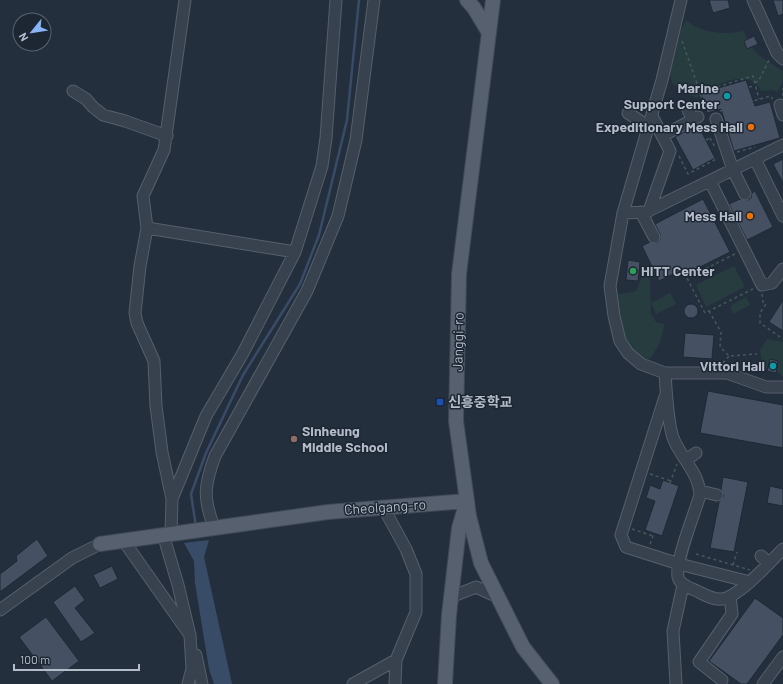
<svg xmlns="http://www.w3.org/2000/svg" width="783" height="684" viewBox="0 0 783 684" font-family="Barlow,'Noto Sans KR',sans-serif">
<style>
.green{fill:#263c3f}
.water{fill:#394c67}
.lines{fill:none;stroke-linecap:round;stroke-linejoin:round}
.stream{stroke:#394c67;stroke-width:2.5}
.building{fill:#455162;stroke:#1f2835}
.minor-casing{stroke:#565f6c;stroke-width:13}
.major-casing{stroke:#414a57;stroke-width:16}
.path{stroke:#44595c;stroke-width:1.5;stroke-dasharray:3 3;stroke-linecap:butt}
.minor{stroke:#38414e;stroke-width:11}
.major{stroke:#56606e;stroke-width:14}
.culture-dot{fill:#0f9aa8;stroke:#1d2633;stroke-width:1.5}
.food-dot{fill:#e8710a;stroke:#1d2633;stroke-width:1.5}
.leisure-dot{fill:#2e9e5b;stroke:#1d2633;stroke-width:1.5}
.transit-dot{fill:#1a4fb4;stroke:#1d2633;stroke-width:1.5}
.education-dot{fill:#8d6e63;stroke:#1d2633;stroke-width:1.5}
.labels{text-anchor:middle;stroke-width:3;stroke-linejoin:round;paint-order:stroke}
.poi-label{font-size:14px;font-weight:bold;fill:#b4bcc9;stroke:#1d2633;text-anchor:end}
.street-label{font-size:14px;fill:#b4bcc9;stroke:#1d2633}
</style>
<rect width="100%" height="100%" fill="#242f3e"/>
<path class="green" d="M686,20C703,34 723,35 744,31C754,58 763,56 783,72L782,83L777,92L772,90L761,91C751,66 712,85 697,98L690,95L672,83L670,73L681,30Z
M734,266L745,287L706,307L696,285Z
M644,271L650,274L651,314L656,322L664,324C663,338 658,348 650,359L639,358L622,339L615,295L636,291Z
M670,293L676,304L656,314L651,303Z
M746,297L750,305L733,314L730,306Z
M767,339L783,342V377L778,372L763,368L760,350Z"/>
<path class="water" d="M209,540L204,557L232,684H214L209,669L195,583L194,561L184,543Z"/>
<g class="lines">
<path class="stream" d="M196,527L191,494L206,453L243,375L300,284L319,235L347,120L359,0"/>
</g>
<path class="building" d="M709,0H728L730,8L713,13Z
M773,0H783V14L778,16Z
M754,36L758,44L747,49L744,41Z
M746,80L755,106L770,102L780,138L734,151L721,109L707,113L701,93Z
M698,125L715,158L693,170L675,137Z
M783,159V183L773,164Z
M755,191L773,227L747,240L729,204L740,199L748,200L751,198L752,193Z
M703,199L730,252L676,279L673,274L659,281L642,246L650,242L657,243L660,240V234L655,224Z
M628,260L640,262L638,281L626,280Z
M783,300V331L769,322Z
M684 311a7 7 0 1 1 14 0a7 7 0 1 1-14 0Z
M685,333L714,335L712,359L683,357Z
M770,359L778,361L776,373L767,371Z
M708,391L783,405V448L700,433Z
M723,477L748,482L734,552L710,548L719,502L724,496L721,489Z
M663,480L679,486L662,536L645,530L655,501L646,498L650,485L660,489Z
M770,486L783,489V506L767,503Z
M37,539L48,556L0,592V574L17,561L16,556Z
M112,566L118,579L100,588L93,575Z
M75,586L85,600L75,608L95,633L81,642L53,602Z
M755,598L783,618V635L747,684H741L709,661Z
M46,617L79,661L52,681L19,637Z"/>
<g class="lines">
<g class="minor-casing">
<path id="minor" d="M185,0L164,150L143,196L147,228L295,252L322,166L326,138L336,0
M681,0L662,80L623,213L610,286L614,316L620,341L628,353L641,364L665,373H727L766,387H783
M753,0L777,53L783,59
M73,91L86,99L93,107L103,115L125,121L167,136
M780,105L783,115
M688,110L693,119
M628,113L649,127
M716,119L733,170L745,194
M662,136L698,117
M755,159L783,216
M710,181L762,285L772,283L783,269
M649,211L670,151L652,116
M641,212L654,237
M623,213L646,212L783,145
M147,228L140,266L135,313L137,323L154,361L156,406L162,452L172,499
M665,373C666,389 668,427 674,440C682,459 699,473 700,495C695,513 675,560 678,577C680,585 690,588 697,591C705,595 713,600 722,599C739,597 770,562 783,549
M665,397L621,535L626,547L679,564L750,582
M686,460L696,453
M700,491L717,495
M383,507L406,549L416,574V612L396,660L395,684
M214,527C203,498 204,486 215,456L307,291L338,216L356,140L374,0
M171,533L172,499L206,416L243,353L295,252
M163,534L178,585L189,631
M123,540L190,635L192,669L188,684
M761,556L769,563
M451,597L476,587L498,597
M0,610L72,558L100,544
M196,655L202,684
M722,680L699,662L732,614L730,596
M353,684L396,660
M676,684L673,631L683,585
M763,684L783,657"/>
</g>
<g class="major-casing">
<path id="major" d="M467,0L474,8L489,33
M100,544L328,512L467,501L469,516L481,563L523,647L552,684
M445,684L449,615L459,528L467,501L456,421L459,274L493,0"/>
</g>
<path class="path" d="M682,41L700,92
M755,83L759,80L770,58
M749,87L755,86
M783,96V88
M705,109L700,92L753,76L759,99
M720,111L770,96L773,99
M710,138L715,147
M706,140L710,138
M737,152L755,147
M679,156L688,174L718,158
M735,254L687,278L705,313L753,289
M762,294L763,302L766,304L760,313V323L783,339
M709,311L721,332L720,347L729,356L757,354
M723,363L729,356
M650,474L671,481
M670,483L677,464
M632,529L653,536
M650,544L654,533
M696,554L750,570
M733,565L737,552"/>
<use href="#minor" class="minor"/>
<use href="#major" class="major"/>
</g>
<g class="culture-dot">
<circle cx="727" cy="96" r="4"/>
<circle cx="773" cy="366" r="4"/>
</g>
<g class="food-dot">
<circle cx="751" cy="127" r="4"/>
<circle cx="750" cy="216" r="4"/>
</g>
<circle class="leisure-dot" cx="633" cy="271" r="4"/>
<rect class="transit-dot" x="436" y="398" width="8" height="8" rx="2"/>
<circle class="education-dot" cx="294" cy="439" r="4"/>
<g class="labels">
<g class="poi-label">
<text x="719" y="93">Marine<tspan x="719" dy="16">Support Center</tspan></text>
<text x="743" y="132">Expeditionary Mess Hall</text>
<text x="742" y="221">Mess Hall</text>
<text x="641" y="276" text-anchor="start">HITT Center</text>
<text x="765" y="371">Vittori Hall</text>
<text x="448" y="407" text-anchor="start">신흥중학교</text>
<text x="302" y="436" text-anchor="start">Sinheung<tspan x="302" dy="16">Middle School</tspan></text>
</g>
<g class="street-label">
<text transform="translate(458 342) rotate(-89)" y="5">Janggi-ro</text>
<text transform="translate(385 507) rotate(-4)" y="5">Cheolgang-ro</text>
</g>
</g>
<g transform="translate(32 32) rotate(240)"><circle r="19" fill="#1d2633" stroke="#59626f"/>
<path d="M0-3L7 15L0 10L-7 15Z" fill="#8ab4f8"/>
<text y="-6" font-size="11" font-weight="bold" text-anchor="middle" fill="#b4bcc9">N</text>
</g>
<path d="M14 664v6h125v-6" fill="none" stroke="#b4bcc9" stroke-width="2"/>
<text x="20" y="664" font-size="12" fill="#b4bcc9" stroke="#1d2633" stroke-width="3" paint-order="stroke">100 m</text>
</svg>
